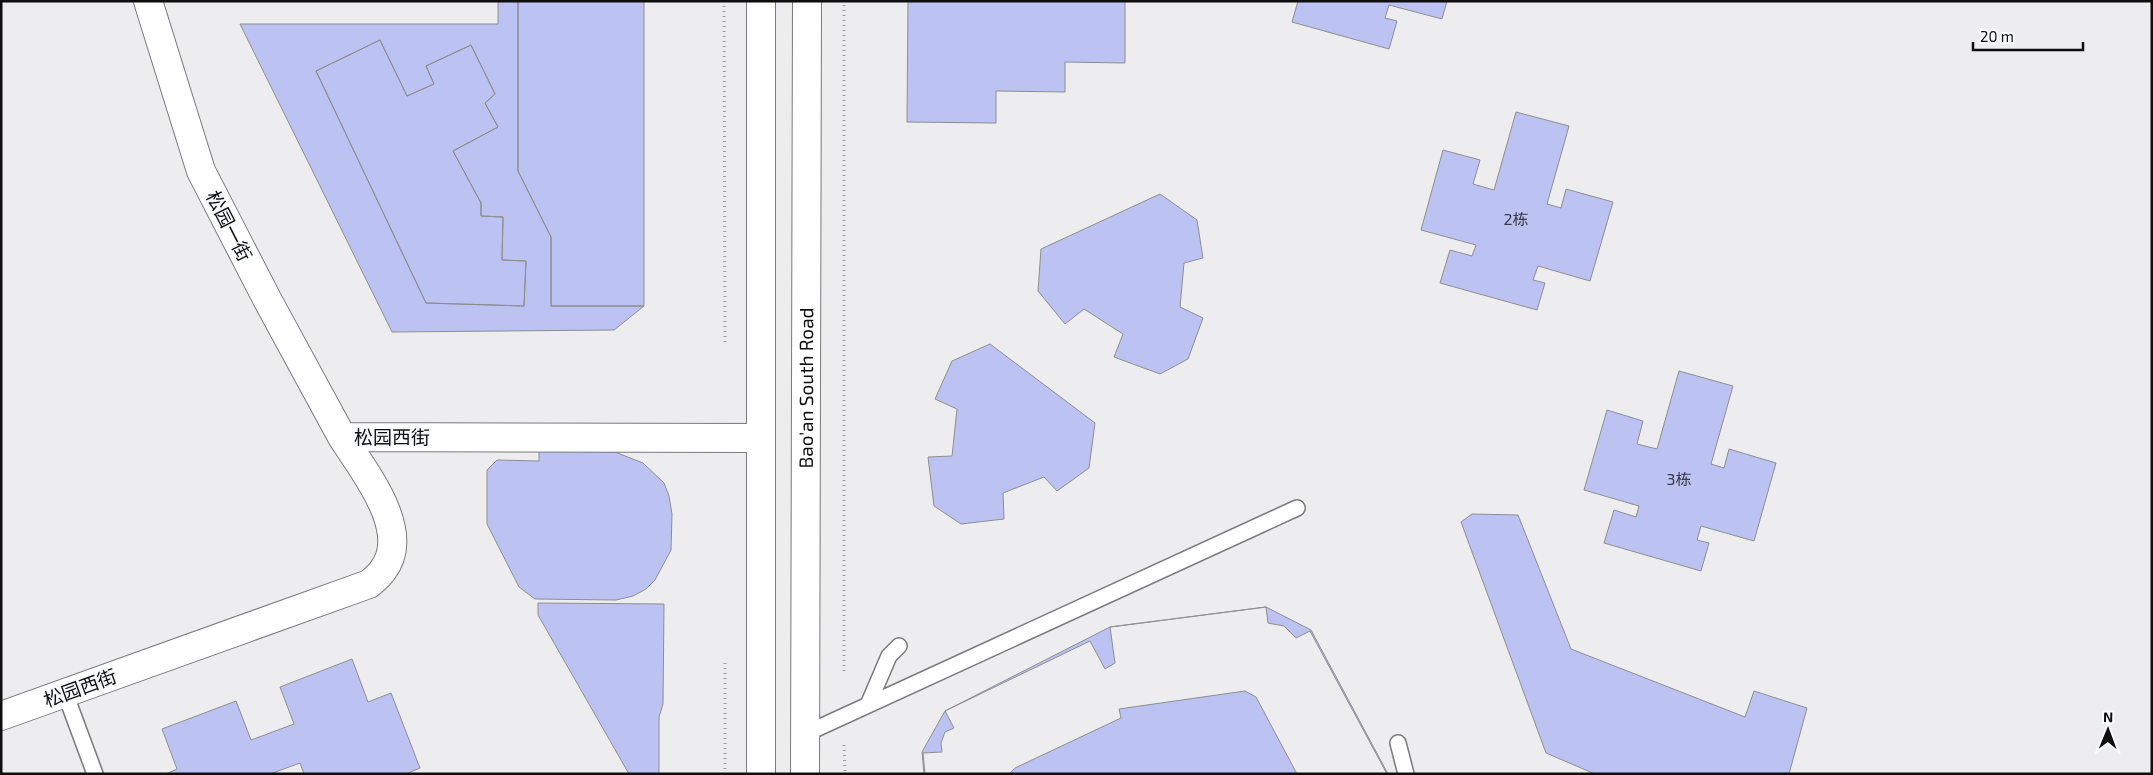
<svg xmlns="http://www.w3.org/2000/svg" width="2153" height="775" viewBox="0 0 2153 775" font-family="'Exo 2','Noto Sans SC',sans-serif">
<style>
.building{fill:#bcc2f2;stroke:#8e8e90;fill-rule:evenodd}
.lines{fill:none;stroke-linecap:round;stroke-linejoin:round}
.service-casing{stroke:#797a7c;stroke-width:18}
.minor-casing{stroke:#797a7c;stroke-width:30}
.tertiary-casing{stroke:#797a7c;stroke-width:30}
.path{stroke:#9d9d9f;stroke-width:3;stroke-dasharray:1 4;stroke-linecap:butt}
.service{stroke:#fff;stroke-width:15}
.minor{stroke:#fff;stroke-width:28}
.tertiary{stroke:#fff;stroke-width:28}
.labels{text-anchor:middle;stroke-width:5;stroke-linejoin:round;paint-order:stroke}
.number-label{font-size:16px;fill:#3a3b47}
.street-label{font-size:19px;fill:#0e0e0e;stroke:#fafbfd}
</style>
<rect width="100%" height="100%" fill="#ededef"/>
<path class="building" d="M498,1H518V171L551,237V306H644L614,330L392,332L240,24H498ZM380,40L407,96L434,84L426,66L471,45L495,94L485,103L498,127L453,151L481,203V216L503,217L502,260L526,261L524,306L426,303L316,71Z
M518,1H644V306H551V237L518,171Z
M908,1H1125V63L1065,62V92L996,91V123L907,122Z
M1298,1H1447L1442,19L1389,5L1385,18L1397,21L1389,49L1292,22Z
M380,40L407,96L434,84L426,66L471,45L495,94L485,103L498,127L453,151L481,203V216L503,217L502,260L526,261L524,306L426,303L316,71Z
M1516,112L1569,126L1547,204L1561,208L1566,189L1613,202L1590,281L1538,266L1533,280L1545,283L1537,310L1440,283L1450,250L1472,256L1476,245L1421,230L1443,150L1480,160L1473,184L1494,190Z
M1160,194L1197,220L1203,258L1184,263L1180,307L1203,318L1188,359L1160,374L1114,357L1123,334L1084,309L1065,324L1038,291L1041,249Z
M990,344L1095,423L1089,468L1057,491L1044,477L1003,493L1004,519L961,524L934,506L928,457L952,456L957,409L935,399L952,361Z
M1679,371L1733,386L1711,464L1724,468L1729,449L1776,463L1754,541L1701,526L1697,540L1709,543L1701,571L1604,543L1614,510L1636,517L1639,506L1584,490L1607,410L1643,421L1637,444L1657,449Z
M539,449L615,452L643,463L664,483L669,496L672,514L671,550L655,580L646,589L633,596L616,600L535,599L519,587L487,524V470L497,460L539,461Z
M1472,514L1518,515L1571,649L1745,717L1754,691L1807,708L1789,774H1595L1546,753L1461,522Z
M538,603L664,604L663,704L659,717V774H629L538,615Z
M1266,607L1268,623L1284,626L1296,638L1310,631L1387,774H1297L1256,697L1245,691L1119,709L1121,718L1015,768L1009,774H925L923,753L942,752L941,743L945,732L954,728L945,711L1090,641L1105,669L1115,663L1110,627Z
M1266,607L1311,630L1388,774H924L922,752L945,711L1110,627Z
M352,659L368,702L391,693L420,768L406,774H304L300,763L270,774H166L177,769L162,729L236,701L251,740L294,724L280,687Z"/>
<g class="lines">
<g class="service-casing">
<path id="service" d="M65,693L95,774
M868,705L889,656L899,646
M805,734L1297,508
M1398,743L1406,774"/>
</g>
<g class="minor-casing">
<path id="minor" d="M148,1L201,171L267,299L342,437
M1,716L369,584C374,580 380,575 383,570C413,531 363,470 342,437L761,438"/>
</g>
<g class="tertiary-casing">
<g id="tertiary">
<path d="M761,1V774"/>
<path id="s1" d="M805,774L807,1"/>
</g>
</g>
<path class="path" d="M724,1L725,342
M844,671V1
M844,745L845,774
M725,774V662"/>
<use href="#service" class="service"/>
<use href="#minor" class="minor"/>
<use href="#tertiary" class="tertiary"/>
</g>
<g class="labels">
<g class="number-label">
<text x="1516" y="225">2栋</text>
<text x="1679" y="485">3栋</text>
</g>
<g class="street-label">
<text transform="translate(229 226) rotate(63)" y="7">松园一街</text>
<text dy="7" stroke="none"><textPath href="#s1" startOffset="386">Bao'an South Road</textPath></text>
<text x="392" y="444">松园西街</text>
<text transform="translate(80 688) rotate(-20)" y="7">松园西街</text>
</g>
</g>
<rect width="2153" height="775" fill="none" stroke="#0e0e0e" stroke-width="5"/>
<g transform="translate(2108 730) rotate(1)" stroke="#fafbfd" stroke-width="4" paint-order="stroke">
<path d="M0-4L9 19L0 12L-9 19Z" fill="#0e0e0e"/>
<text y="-8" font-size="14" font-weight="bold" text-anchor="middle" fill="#0e0e0e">N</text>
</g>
<path d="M1973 42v8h110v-8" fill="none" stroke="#0e0e0e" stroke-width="2.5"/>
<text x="1980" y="42" font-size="15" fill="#0e0e0e" stroke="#fafbfd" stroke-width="4" paint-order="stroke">20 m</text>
</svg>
